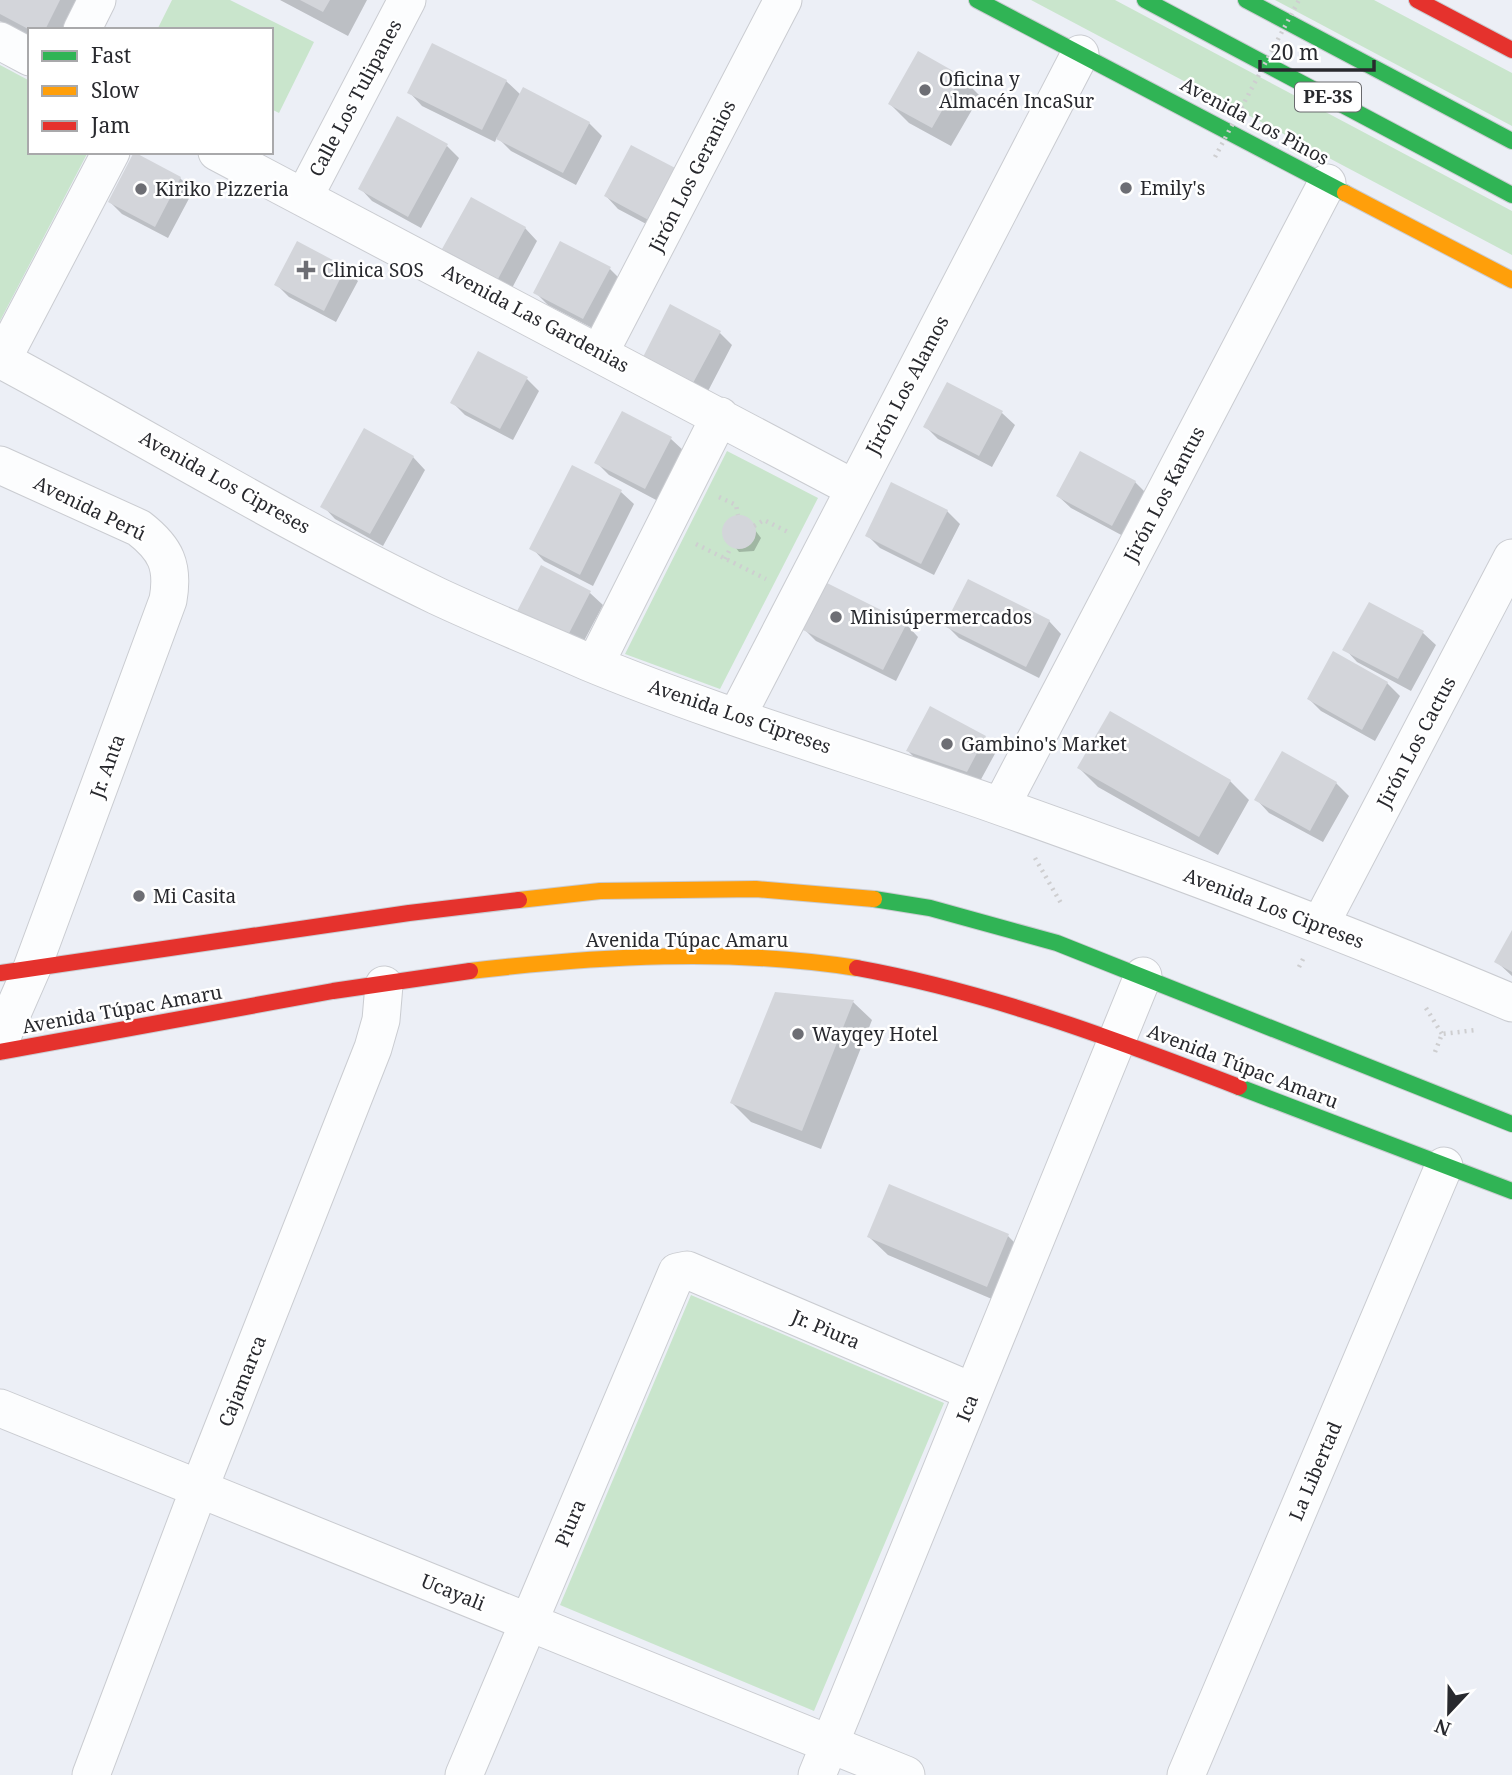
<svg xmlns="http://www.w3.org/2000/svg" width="1512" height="1775" viewBox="0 0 1512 1775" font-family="'Noto Serif',serif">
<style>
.green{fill:#c9e5cc}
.shadow{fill:#0003}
.building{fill:#d3d5da}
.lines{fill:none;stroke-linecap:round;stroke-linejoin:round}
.street-casing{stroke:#caccd1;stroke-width:39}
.fast-casing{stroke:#caccd1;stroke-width:18}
.slow-casing{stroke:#caccd1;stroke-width:18}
.jam-casing{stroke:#caccd1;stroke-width:18}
.path{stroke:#ceced0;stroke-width:4.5;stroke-dasharray:2 5;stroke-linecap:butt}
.street{stroke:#fcfdfe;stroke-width:37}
.fast{stroke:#30b455;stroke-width:16}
.slow{stroke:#ff9f0a;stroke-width:16}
.jam{stroke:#e5322d;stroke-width:16}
.path-bridge{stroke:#ceced0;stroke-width:4.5;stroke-dasharray:2 5;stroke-linecap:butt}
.poi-dot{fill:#6d6e74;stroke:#fff;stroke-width:2.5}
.labels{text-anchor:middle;stroke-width:5;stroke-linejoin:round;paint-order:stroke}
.shield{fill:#fff;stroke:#68696d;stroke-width:2}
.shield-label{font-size:18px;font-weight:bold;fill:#28292e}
.poi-label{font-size:19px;fill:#28292e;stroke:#fff;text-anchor:start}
.street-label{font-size:19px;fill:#28292e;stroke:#fff}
</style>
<rect width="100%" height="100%" fill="#eceff6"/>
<path class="green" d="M172,0H230L314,42L279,113L271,109V30H157Z
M1031,0H1115L1512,211V255Z
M1275,0H1374L1512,73V126Z
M0,65L30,81V152H88L0,321Z
M727,451L818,498L720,689L625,654Z
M691,1295L944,1403L814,1711L560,1605Z"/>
<path class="shadow" d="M0,0H87L73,30H30V37L0,21Z
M280,0H367L348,36Z
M961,77L980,96L951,146L909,123L890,104Z
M506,81L521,95L589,123L602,136L576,185L511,151L497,137L495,142L422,106L410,93Z
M447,146L459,158L421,228L372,201L360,188Z
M632,147L667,235L618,209L606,196Z
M180,178L193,191L168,238L122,214L110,202Z
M525,228L537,241L511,290L457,262L444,249Z
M298,244L345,269L358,281L336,322L289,297L277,285Z
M610,269L622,281L596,330L548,305L535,292Z
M719,332L732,345L706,395L657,369Z
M527,379L539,391L513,440L465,415L452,402Z
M948,384L1002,413L1015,425L992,467L938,439L925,426Z
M623,413L671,439L684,451L658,501L609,475L597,463Z
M413,457L425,470L383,546L335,519L323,506Z
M573,467L621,492L634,504L593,586L544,561L532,548Z
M1135,482L1148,495L1125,537L1071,508L1058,496Z
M947,511L960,524L934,575L880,548L867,535Z
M746,518L761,538L754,551L739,552L724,532L731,519Z
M542,567L590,593L603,605L577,654Z
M1370,604L1423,633L1436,645L1411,691L1357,662L1345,649Z
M1049,621L1061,634L1039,678L959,638L946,625Z
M906,624L918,637L896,681L816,641L803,628Z
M1387,683L1400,696L1375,741L1321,711L1309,699Z
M985,737L997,750L979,783L920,763L908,751Z
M1079,768L1230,781L1249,800L1218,855L1098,787Z
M1336,783L1349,796L1323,842L1269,813L1257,800Z
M1512,934V976L1497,962Z
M853,1002L872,1020L821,1149L751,1122L732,1103Z
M1008,1236L1027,1255L1006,1305L888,1255L869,1237Z"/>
<path class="building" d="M0,0H60L45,30H30L0,14Z
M300,0H330L323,12Z
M432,43L507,80L482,130L407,93Z
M918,51L962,76L932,128L888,104Z
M523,87L590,122L563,173L496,139Z
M397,116L448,144L408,217L358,189Z
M631,145L681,171L654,223L604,196Z
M134,152L181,177L155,227L108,202Z
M471,197L526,227L498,279L442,249Z
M297,241L346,267L324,311L274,285Z
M560,241L611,267L583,319L533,293Z
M670,304L721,331L693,383L643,357Z
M478,351L528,377L500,429L450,403Z
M947,382L1003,411L979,456L923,427Z
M622,411L672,437L645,489L594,463Z
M364,428L414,456L370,534L320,507Z
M1080,451L1136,481L1112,526L1056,496Z
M572,465L622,490L580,575L529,549Z
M891,482L948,510L921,564L865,536Z
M722 532a17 17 0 1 1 34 0a17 17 0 1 1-34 0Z
M541,565L591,591L564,643L514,617Z
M968,579L1050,620L1026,667L944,626Z
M825,582L907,623L883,670L801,629Z
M1369,602L1424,631L1398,679L1342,650Z
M1333,651L1388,682L1362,730L1307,699Z
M930,706L986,736L967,772L906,751Z
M1110,711L1231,780L1199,837L1077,768Z
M1282,751L1337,782L1310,831L1254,800Z
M1512,930V972L1494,962Z
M775,992L854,1000L802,1131L730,1103Z
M889,1184L1009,1234L987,1287L867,1237Z"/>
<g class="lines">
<g class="street-casing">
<path id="street" d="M82,30L97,0
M0,41L30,57
M217,152L853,488
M304,197L407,0
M600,352L783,0
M0,359C146,437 287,524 437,596C486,619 538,640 588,662C723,718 865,758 1002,807C1174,868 1344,932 1512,1003
M2,360L111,152
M0,465L139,528C166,549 174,566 168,600L32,968L0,1041
M595,664L720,416
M737,716L1080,54
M1001,806L1327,183
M1320,925L1512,558
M0,1408L906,1775
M91,1775L199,1489L373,1048L381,1020L384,985
M464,1775L677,1272L687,1270L973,1392
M817,1775L1143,976
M1186,1775L1444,1166"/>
</g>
<g class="fast-casing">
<path id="fast" d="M977,0L1345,193
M1145,0L1512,195
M1246,0L1512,141
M874,899L930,908L1057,943L1512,1124
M1239,1087L1512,1191"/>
</g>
<g class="slow-casing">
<path id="slow" d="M1345,193L1512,280
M519,900L600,891L756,889L874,899
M470,971C598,956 730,948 857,968"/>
</g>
<g class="jam-casing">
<path id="jam" d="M1417,0L1512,50
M857,968C989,992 1114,1039 1239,1087
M0,973L409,913L519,900
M0,1052L333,991L470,971"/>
</g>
<path class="path" d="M719,497L736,505L738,515
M754,526L764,520L790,533
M696,544L766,579
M725,559L731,547
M1035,858L1062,905
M1299,967L1304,957
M1426,1008L1442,1034
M1435,1052L1442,1034L1476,1030"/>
<use href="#street" class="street"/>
<use href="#fast" class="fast"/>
<use href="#slow" class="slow"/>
<use href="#jam" class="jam"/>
<path class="path-bridge" d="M1215,157L1299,0"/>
</g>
<g class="poi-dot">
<circle cx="925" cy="90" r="7"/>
<circle cx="1126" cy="188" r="7"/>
<circle cx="141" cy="189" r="7"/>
<path d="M302.5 259.5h7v7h7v7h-7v7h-7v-7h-7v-7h7z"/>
<circle cx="836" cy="617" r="7"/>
<circle cx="947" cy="744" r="7"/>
<circle cx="139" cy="896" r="7"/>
<circle cx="798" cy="1034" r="7"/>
</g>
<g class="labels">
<rect class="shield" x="1295" y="82.5" width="66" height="29" rx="5"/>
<g class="shield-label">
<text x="1328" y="103">PE-3S</text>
</g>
<g class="poi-label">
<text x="939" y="86">Oficina y<tspan x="939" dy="22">Almacén IncaSur</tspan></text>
<text x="1140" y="195">Emily's</text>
<text x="155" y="196">Kiriko Pizzeria</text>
<text x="322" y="277">Clinica SOS</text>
<text x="850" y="624">Minisúpermercados</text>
<text x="961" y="751">Gambino's Market</text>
<text x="153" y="903">Mi Casita</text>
<text x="812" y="1041">Wayqey Hotel</text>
</g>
<g class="street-label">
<text transform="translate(355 98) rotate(-62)" y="7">Calle Los Tulipanes</text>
<text transform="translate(1255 121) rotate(28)" y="7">Avenida Los Pinos</text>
<text transform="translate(692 176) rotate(-63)" y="7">Jirón Los Geranios</text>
<text transform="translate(536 318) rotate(28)" y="7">Avenida Las Gardenias</text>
<text transform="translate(907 385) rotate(-62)" y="7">Jirón Los Alamos</text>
<text transform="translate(225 482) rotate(29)" y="7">Avenida Los Cipreses</text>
<text transform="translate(1164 494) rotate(-62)" y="7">Jirón Los Kantus</text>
<text transform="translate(90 508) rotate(26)" y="7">Avenida Perú</text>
<text transform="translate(740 716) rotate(19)" y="7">Avenida Los Cipreses</text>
<text transform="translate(1416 742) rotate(-62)" y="7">Jirón Los Cactus</text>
<text transform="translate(107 766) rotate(-70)" y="7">Jr. Anta</text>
<text transform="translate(1274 908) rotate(21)" y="7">Avenida Los Cipreses</text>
<text x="687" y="947">Avenida Túpac Amaru</text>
<text transform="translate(122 1009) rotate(-10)" y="7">Avenida Túpac Amaru</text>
<text transform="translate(1243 1066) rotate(21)" y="7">Avenida Túpac Amaru</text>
<text transform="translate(826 1329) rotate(23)" y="7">Jr. Piura</text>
<text transform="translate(242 1381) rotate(-68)" y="7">Cajamarca</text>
<text transform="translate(967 1408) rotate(-68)" y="7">Ica</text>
<text transform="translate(1315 1471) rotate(-67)" y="7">La Libertad</text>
<text transform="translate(570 1523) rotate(-67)" y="7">Piura</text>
<text transform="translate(453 1592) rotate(22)" y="7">Ucayali</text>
</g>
</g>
<rect x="28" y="28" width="245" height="126" fill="#ffffff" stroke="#a9a9ab" stroke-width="2"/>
<rect x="42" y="51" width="35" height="10" fill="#30b455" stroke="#a9a9ab" stroke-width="2"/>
<text x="91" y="63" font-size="21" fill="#28292e">Fast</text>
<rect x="42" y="86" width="35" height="10" fill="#ff9f0a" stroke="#a9a9ab" stroke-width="2"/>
<text x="91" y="98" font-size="21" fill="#28292e">Slow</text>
<rect x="42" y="121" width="35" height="10" fill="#e5322d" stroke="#a9a9ab" stroke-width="2"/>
<text x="91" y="133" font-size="21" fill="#28292e">Jam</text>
<g transform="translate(1449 1712) rotate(202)" stroke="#ffffff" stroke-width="5" paint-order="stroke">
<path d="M0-5L12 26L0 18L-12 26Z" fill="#28292e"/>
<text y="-10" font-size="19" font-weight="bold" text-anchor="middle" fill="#28292e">N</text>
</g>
<path d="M1260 60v10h114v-10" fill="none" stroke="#28292e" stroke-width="3.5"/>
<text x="1270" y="60" font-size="21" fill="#28292e" stroke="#ffffff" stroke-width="5" paint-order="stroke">20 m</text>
</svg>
